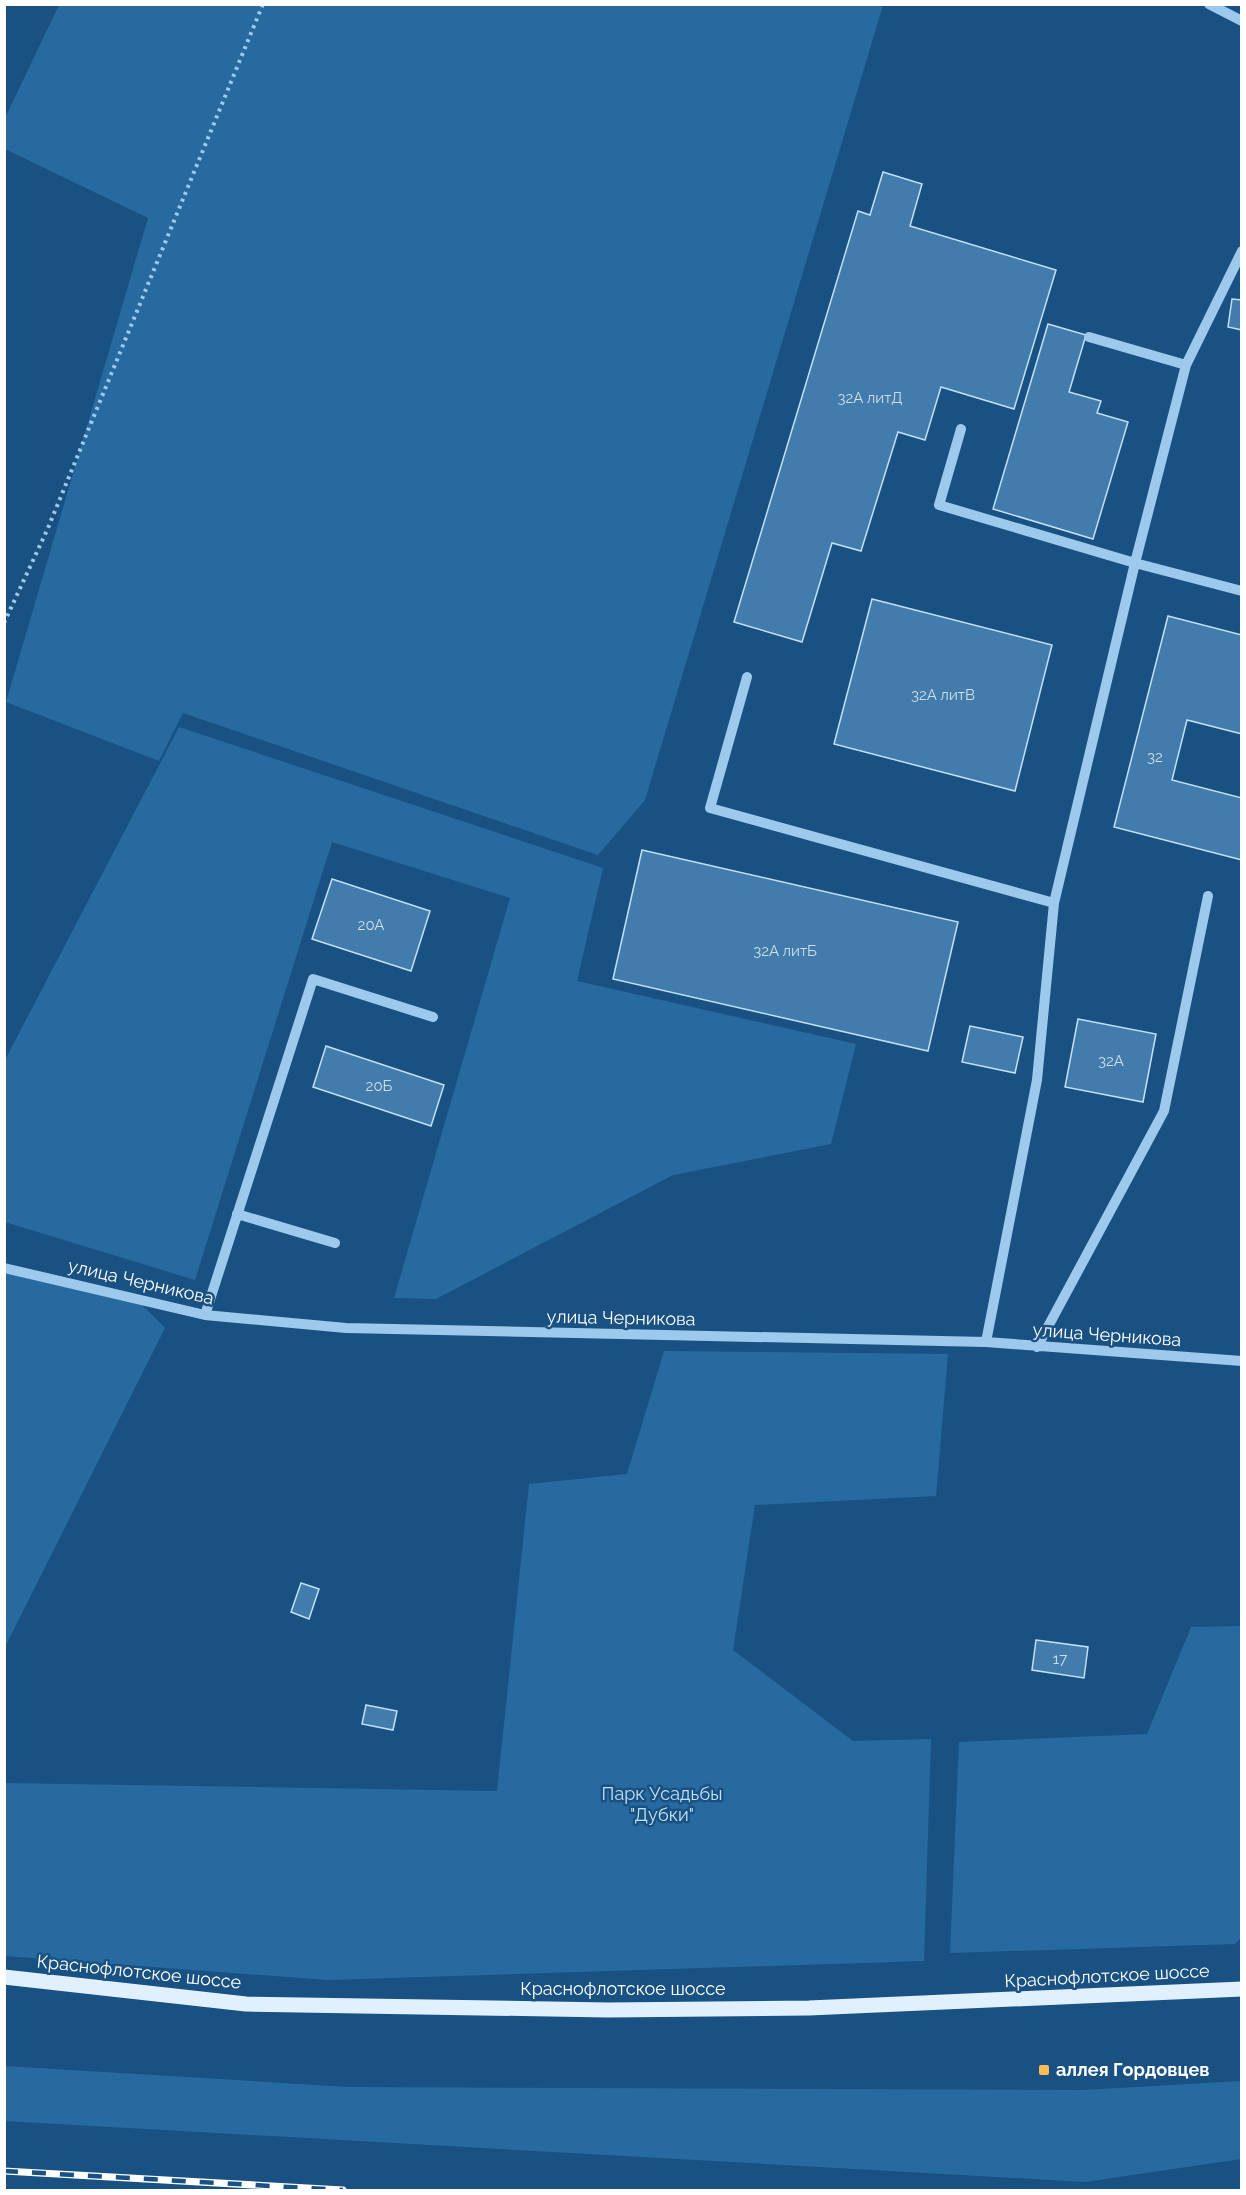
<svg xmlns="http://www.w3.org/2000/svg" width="1246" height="2195" viewBox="0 0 1246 2195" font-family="Raleway,sans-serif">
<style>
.green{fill:#276aa0}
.building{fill:#417cac;stroke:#c1e0f9;stroke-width:1.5}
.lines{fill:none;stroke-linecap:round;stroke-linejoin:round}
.path{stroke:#9cc9ec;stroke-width:4;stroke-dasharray:3 4.5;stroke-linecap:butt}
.minor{stroke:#9cc9ec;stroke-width:10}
.major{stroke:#e1f0ff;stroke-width:15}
.rail-casing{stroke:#fff;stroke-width:7}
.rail{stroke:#195282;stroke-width:4.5;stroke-dasharray:14;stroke-linecap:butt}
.poi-dot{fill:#ffbd57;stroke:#195282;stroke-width:2}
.labels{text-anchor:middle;stroke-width:5;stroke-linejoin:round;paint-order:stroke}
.number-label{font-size:15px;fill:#d0deea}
.street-label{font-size:18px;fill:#fff;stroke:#195282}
.park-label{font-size:18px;fill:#c1e0f9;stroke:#195282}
.poi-label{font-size:18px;font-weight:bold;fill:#fff;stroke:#195282;text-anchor:start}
</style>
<rect width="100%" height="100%" fill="#195282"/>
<path class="green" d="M59,5H883L645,800L598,855L183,713L159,761L6,702L148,218L5,149V118Z
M179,727L603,868L577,981L856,1044L831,1144L673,1175L436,1299L394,1298L510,898L332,842L195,1280L5,1222V1060Z
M5,1263L133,1296L165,1328L5,1647Z
M664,1351L948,1354L936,1496L755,1505L733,1650L853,1741L931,1739L924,1961L328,1980L5,1956V1783L497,1791L529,1484L627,1474Z
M1241,1626V1938L1235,1944L950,1953L959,1742L1147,1734L1191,1627Z
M5,2066L348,2087L1083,2090L1241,2081V2159L1085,2182L5,2121Z"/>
<path class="building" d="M883,172L922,184L910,226L1056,270L1014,409L941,387L925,440L898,432L861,551L832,543L802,642L734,622L858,211L870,215Z
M1232,299L1242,300V330L1228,327Z
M1048,324L1086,335L1069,392L1101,401L1097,413L1128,422L1093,539L993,509Z
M872,599L1052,645L1015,791L834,744Z
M1168,616L1242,635V734L1187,720L1172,780L1242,798V860L1114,827Z
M642,850L958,922L928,1051L613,979Z
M332,879L430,911L411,971L312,939Z
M1078,1019L1156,1034L1143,1102L1065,1087Z
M970,1026L1023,1037L1015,1073L962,1062Z
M326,1046L444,1085L431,1126L313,1087Z
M301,1583L319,1589L309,1619L291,1612Z
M1036,1640L1088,1647L1084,1678L1032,1670Z
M366,1705L397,1711L393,1730L362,1724Z"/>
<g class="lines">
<path class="path" d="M4,623L48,528L263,4"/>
<path class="minor" d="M1209,4L1242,21
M1089,337L1186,365
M961,429L939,505L1135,563L1242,591
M747,677L710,808L1054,903
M237,1214L335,1243
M4,1268L205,1315L346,1328L986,1342L1242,1361
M205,1315L313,979L433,1017
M986,1342L1037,1080L1054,903L1135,563L1186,365L1242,251
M1037,1347L1164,1111L1208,896"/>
<path class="major" d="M4,1977L246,2004L608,2010L809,2008L1242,1989"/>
<g class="rail-casing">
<path id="rail" d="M4,2171L343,2190"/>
</g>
<use href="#rail" class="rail"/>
</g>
<rect class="poi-dot" x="1038" y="2064" width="12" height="12" rx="3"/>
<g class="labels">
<g class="number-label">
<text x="870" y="403">32А литД</text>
<text x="943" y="700">32А литВ</text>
<text x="1155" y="762">32</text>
<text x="371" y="930">20А</text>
<text x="785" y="956">32А литБ</text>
<text x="1111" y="1066">32А</text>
<text x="379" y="1091">20Б</text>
<text x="1060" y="1664">17</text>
</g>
<g class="street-label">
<text transform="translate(141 1282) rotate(13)" y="6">улица Черникова</text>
<text transform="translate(621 1318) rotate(1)" y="6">улица Черникова</text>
<text transform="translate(1107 1335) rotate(4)" y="6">улица Черникова</text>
<text transform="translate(139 1972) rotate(6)" y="6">Краснофлотское шоссе</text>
<text transform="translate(1107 1976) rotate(-3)" y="6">Краснофлотское шоссе</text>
<text x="623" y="1995">Краснофлотское шоссе</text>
</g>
<g class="park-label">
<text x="662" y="1800">Парк Усадьбы<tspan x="662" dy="21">"Дубки"</tspan></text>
</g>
<g class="poi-label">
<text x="1056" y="2076">аллея Гордовцев</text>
</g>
</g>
<rect width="1246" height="2195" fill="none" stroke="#ffffff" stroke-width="12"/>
</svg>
